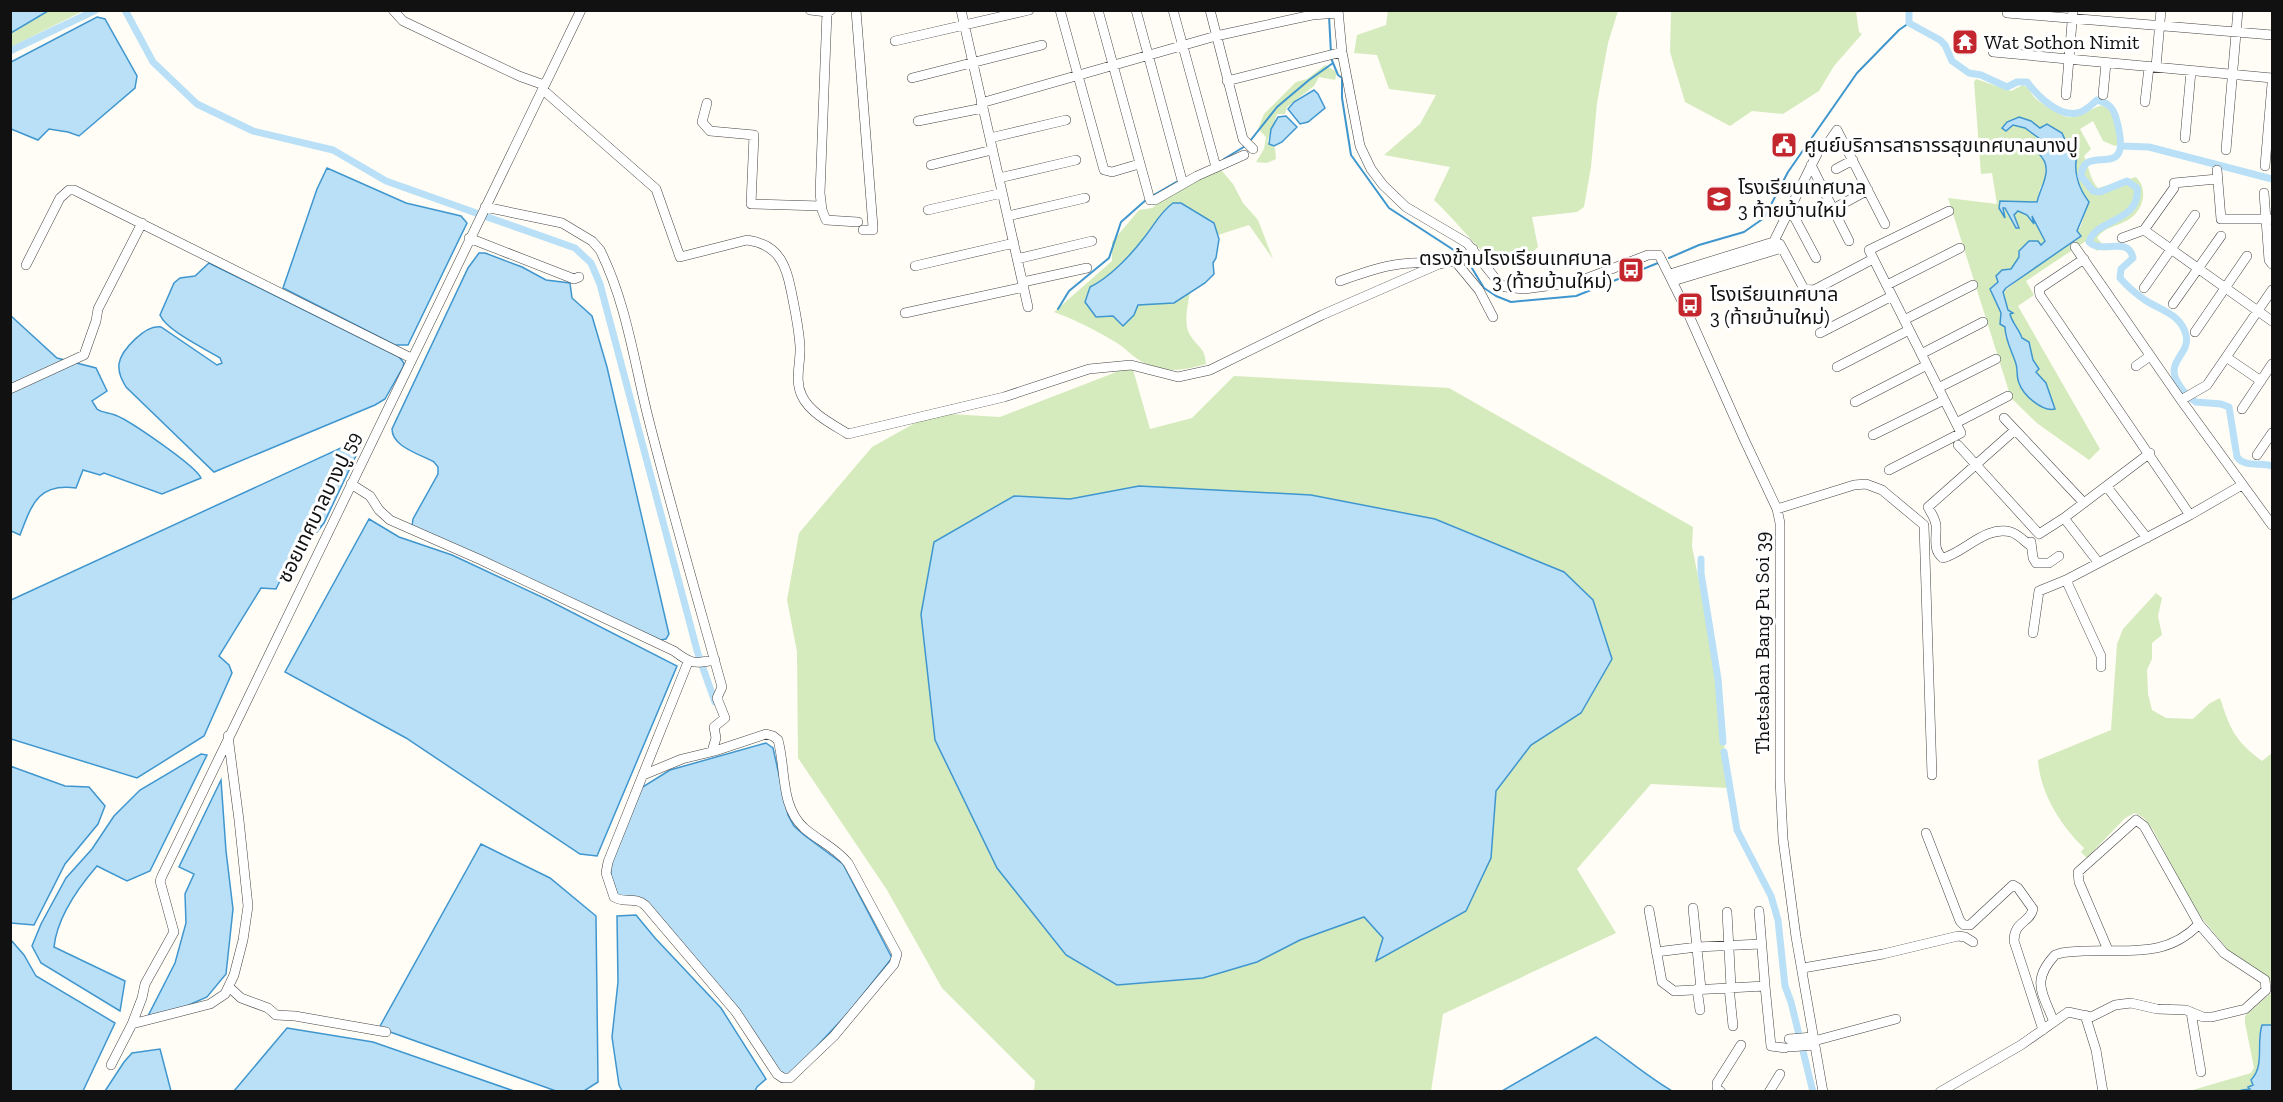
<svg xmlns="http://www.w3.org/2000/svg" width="2283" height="1102" viewBox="0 0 2283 1102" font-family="'Zilla Slab','Noto Sans Thai',serif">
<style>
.green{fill:#d5ebbd;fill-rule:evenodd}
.water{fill:#b9e0f7;stroke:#3f96cf;stroke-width:1.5}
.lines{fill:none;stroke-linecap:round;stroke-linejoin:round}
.stream{stroke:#3f96cf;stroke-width:2}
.canal{stroke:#b9e0f7;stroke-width:7}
.minor-casing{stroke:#444;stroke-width:10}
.minor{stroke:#fff;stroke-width:9}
.labels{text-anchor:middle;stroke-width:6;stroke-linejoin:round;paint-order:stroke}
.poi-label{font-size:20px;fill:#111;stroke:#fff;text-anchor:start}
.street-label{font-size:20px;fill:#111;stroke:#fff}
</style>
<rect width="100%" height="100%" fill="#fffdf5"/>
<path class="green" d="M11,10L83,11L11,47Z
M1388,11H1618L1608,43L1597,103L1591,167L1584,207L1577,212L1532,217L1538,247L1522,262L1497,265C1474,245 1456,221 1434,200L1450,167L1384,155L1420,124L1436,95L1389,89L1377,55L1354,53L1357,35L1386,25Z
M1671,11H1856L1859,32L1862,34L1834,66L1819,91L1783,114L1752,111L1730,126L1685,102L1670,52Z
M1325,65L1337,72L1335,80L1319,77L1314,86L1287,107L1285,114H1277L1267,142L1275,148L1276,159L1267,163L1256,162L1264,149L1266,137L1258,129L1264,114L1296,82L1307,79Z
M1976,79L2011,91L2023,85C2030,88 2030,93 2035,98C2042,104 2059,115 2067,117C2088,121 2107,86 2115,121C2117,129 2120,137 2119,144L2115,146L2103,141L2093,121L2080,129L2091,149L2084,156C2089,166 2090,180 2098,188L2136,177C2150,191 2142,213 2126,221C2115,227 2105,227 2097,238L2104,246L2097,251L2086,241L2026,281L2034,295L2018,306L2100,449L2089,460L2038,424L2011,398L1948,198L1997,204L1992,173L1981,174L1974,82ZM2031,121L2040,128L2047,124C2052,128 2059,131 2063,135C2077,156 2074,182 2089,202L2080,228L2076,231L2080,236L2075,241L2035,267L2003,292L2009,310L2013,313L2010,314C2013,323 2019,329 2022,338L2029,342L2033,360L2039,369L2036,372L2043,408L2020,386L2017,378V365L2005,336V327L2000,324L2001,313L1990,289L2011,269L2019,257L2045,241L2035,219L2031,215L2018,211L2014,215L2018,228L2005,208H2003L2005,216L2000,201L2037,202L2040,188L2047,178L2040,139L2025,128L2013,125Z
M1208,171H1222L1233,184L1243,203L1258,220L1273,259L1249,225L1218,235L1213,223L1207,220L1152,226C1137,248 1115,275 1090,287L1113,316L1134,315L1138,305L1174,303L1190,292C1188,304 1183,324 1190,335C1198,348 1205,347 1206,364C1183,371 1161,374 1139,360C1131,355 1125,348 1117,343C1097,331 1076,320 1054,312L1112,261V242L1139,210L1152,208L1180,186Z
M1132,366L1150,429L1192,418L1234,376L1449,388L1693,527L1692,546L1715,664L1729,788L1651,784L1577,869L1616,933L1443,1014L1431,1091H1034L1035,1081L942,988L887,890L798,758L797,652L787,600L799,533L872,447L933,413L1000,417ZM1139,486L1581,713L1531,745L1496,791L1491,858L1420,935L1376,960L1383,938L1364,917L1300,940L1257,962L1014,496L1070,499Z
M2156,593L2162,598L2158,616L2162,635L2152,643V659L2147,670L2148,694L2152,710L2166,718L2193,719L2210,703L2220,698C2230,729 2235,741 2262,761L2272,753V984L2253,967L2233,956L2196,911L2153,830L2144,818L2135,813L2125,818L2087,858L2081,852L2084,848C2061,826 2040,793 2038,760L2111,730L2117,644L2123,629Z
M2272,992V1025L2262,1026C2255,1046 2264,1070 2250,1089L2243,1092H2186L2251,1073L2254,1068L2245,1023V1016Z"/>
<path class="water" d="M11,10H48V11L11,33Z
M97,17L105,19L137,76L135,88L79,136L68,132L49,129L38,140L11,129V62Z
M1314,90L1318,94L1325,108L1308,122L1300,124L1288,109L1294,102Z
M1286,116L1297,127L1282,142L1274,146L1269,144L1271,129L1278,117Z
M2019,117L2031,121L2040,128L2047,124L2062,133L2066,142L2077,156C2073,172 2079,189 2089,202L2077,231L2081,236L2006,288L2003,292L2008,310L2013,313L2010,314C2012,323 2019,329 2022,338L2029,342L2033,360L2039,369L2036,372L2046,383L2055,409C2042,412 2023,395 2019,383C2016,376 2018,370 2016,364C2012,351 2005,340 2005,327L2000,324L2001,313L1990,289L1998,282L1996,276L2002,270L2011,269L2019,257V251L2029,241H2038L2041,245L2045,241L2032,216L2034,224L2027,215L2018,211L2014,215L2019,228H2016L2005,208H2003L2005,218L1999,208L2000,201L2037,202C2041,185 2055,168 2038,153L2043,148L2038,144L2040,139L2025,128L2013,125L2006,131L2002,128L2007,122Z
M327,168L406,203L461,216L467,223L408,345H395L283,288L317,189Z
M1173,203H1181L1214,223L1219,239L1216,258L1213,263L1214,274L1205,283L1174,303L1138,305L1134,315L1123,326L1113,316L1096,317L1085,302L1090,287C1109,278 1130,256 1143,239C1154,226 1159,213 1173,203Z
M479,253H485L522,267L546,280L570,283L572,298L592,316L607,367L668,630L669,634L666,639L660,640L412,526L413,519L438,474V467L434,462C420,454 392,447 392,429L468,268Z
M209,263L399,357L404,363L403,367L385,399L375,405L214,472L126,387C122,380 118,373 119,364C121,350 146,324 161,327L217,365L222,363L220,358C204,348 167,331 160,315L174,283L180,278L195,276Z
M10,315L57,358L96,368L107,391L92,401L97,409C102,413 108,412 115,415C129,420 196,466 201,478L162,494L104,473L100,475L83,470L76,488C38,483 32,504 20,535L11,531Z
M356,441L362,443L324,523L313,537L299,542L276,589L261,588L219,656L229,665L232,673L204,736L137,778L11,739V600Z
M1139,486L1311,495L1435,519L1564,572L1593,600L1612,659L1581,713L1531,745L1496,791L1491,858L1466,911L1376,961L1383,938L1364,917L1300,940L1257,962L1203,978L1117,985L1066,955L997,868L935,740L921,614L934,542L1014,496L1070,499Z
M369,519L399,537L452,555L546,599L677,666L597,856L580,854L406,738L285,672Z
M766,743L773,748L788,815L794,826L804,835L843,864L892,958L849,1012L790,1075L783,1077L742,1019L642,899H622L613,889L610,867L641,788L670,770Z
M201,754L207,755L150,871L127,881L97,866C78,888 57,918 54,947L125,981L120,1011L41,963L32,946L41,924L66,878L92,849L114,816L140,790Z
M10,766L65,786L89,787L105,806L98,824L65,864L34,925L11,923Z
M221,780L226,851L233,909L226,974L207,997L180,1009L148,1016L175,963L186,923L185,894L194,874L179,867Z
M481,844L550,878L596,916L598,1082L584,1091H556L379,1028Z
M636,915L655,938L721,1008L766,1079L757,1087L755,1091H622L619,1085L612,1037L618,982L617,916Z
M11,940L24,955L36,976L115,1023L83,1091H11Z
M2262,1025H2272V1091H2243L2242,1090L2250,1089L2248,1087L2253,1085L2251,1080C2265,1066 2256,1043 2262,1025Z
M287,1028L373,1042L514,1091H234Z
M1596,1037C1622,1055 1645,1075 1672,1091H1502Z
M160,1049L171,1091H105L124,1062L132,1053Z"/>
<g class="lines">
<path class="stream" d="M1329,16L1331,53
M1331,58L1338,75L1342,78V98L1351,155L1389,208L1463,256
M1250,141L1277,107L1309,80L1333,63
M1224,159L1247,145
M1152,196L1178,181
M1669,258L1699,245L1744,232L1764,218L1788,172L1857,73L1899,30L1909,23
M1467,260L1484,288L1496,296L1511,302L1576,296L1658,263
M1058,309L1069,291L1109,258L1121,222L1147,199"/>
<path class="canal" d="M125,10L153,62L197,104L253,131L333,150L386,181L575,248L591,263L600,284L698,654L715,702
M1909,10V23L1940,40L1945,45L1952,61L1969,73L1981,75L2007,87L2017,82H2027C2037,95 2058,117 2077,113C2085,112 2091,105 2097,100C2108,103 2113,107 2116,118C2136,188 2084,139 2081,176L2093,191L2100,192L2127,181L2137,188C2141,222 2095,219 2089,242C2103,255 2128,235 2133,258L2121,269L2120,278C2127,286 2136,294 2145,300C2160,310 2181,314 2186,335C2191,355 2162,362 2180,386C2184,393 2190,398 2196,402L2221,404L2229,407L2237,457C2245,468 2261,462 2272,466
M10,51L96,10
M2121,146L2149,147L2272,179
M1701,559V573L1718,679L1723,742
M1724,752L1737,830L1771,896L1778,920L1785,986L1791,1002L1813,1092"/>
<g class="minor-casing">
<path id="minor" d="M393,10L403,21L519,76L544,85
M810,10L827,12L831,10
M856,10L873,227V230H863
M961,10L1028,307
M1060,10L1104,170L1112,172L1139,164
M1098,10L1150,200H1155L1197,176L1244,155
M1136,10L1183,184
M1173,10L1216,167
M1210,10L1243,139L1253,149
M1338,10L1342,52L1360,146L1371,169L1383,185L1406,207L1467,243L1499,283L1505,287L1524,289L1577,282L1648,255H1659L1687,311L1744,439L1777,509L1780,523V780L1783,839L1796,937L1823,1092
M827,12L820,193L822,210L826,220L858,222
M2007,13L2272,35
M895,41L1029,10
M1993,52L2272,78
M2156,67L2161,10
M912,78L1042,45
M1227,81L1342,52
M542,89L656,189L680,257L747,240C783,245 787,270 793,300C796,315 799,331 800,346C801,363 794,380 802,396C810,413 832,424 848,434L1004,397L1089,369L1131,365L1178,377L1210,370L1322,315L1439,264L1463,259L1473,249
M2066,95L2073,10
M2103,95L2106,63
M2145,102L2149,67
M707,103L702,122L710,131L754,135L751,204L821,206
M981,103L1216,36L1312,15L1338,13
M918,121L983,108
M990,138L1066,120
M2185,138L2191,71
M1826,146L1837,130L1885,224
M2226,150L2238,10
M931,165L992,150
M1811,165L1849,241
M2265,166L2272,84
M1836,169L1853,160
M2217,170L2221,219H2272
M999,178L1076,160
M2174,183L2217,179
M2174,188L2144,230L2272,321
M2264,193L2269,260L2272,264
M485,207L562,223L592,241L600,250C626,302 634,361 648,417C671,508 697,597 722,687L717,698L725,718L714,727L716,738L713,748L715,751L766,734L773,736L778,740C786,769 780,806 804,828C819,841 836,848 848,863L897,954L894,964L834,1036L790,1078H783L777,1074L736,1012L645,905C635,896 624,904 614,897L606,873L608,862L688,662
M1790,209L1816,258
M1833,209L1868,190
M928,210L1002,193
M1008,216L1085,198
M469,238L574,279L579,277
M2122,238L2144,230
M1773,243L1818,152
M2075,247L2181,400L2272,525
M1017,259L1092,241
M2084,259L2039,289L2040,295L2190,515
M1455,261L1479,290L1493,317
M26,265L60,198L69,190H74L411,358
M915,266L1014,243
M1670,274L1770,243L1780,244L1804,289L1814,290L1873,259
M1340,281C1373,269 1402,259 1437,264
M1673,281L1782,248
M1023,282L1087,268
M1887,285L1960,248
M2144,288L2195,215
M2173,304L2221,236
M905,313L1024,287
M1904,320L1973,285
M2195,332L2247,256
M1820,333L1892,296
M1921,354L1983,322
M2226,357L2261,381
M2136,366L2150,356
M1837,367L1909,330
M1938,388L1996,359
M10,389L84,355L96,321L98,309L142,223
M2181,400L2207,385L2272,290
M1855,402L1927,365
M2242,409L2272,364
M2004,418L2084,503
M1956,423L2008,396
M2015,430L1928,507C1931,513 1935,518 1936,525C1937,537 1932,550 1943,558C1965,552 1986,525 2011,532C2018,534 2025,542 2031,546
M1873,435L1944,400
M1958,445L2039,534L2064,518L2098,562
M2257,455L2272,433
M1889,470L1961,433L1869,250L1949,211
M351,484L370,496L379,510L390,520L481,560L674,651C691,664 694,664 715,660
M2107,487L2147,538
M1777,509L1854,485L1866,484L1882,490L1924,525L1932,775
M2064,518L2150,453
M2031,542L2033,558L2036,563H2049L2059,556
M2066,580L2101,656V667
M2033,633L2039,591L2066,580L2190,515L2242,485
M643,775L682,759L715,751
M1926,833L1960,921L1964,925H1970L2013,885L2018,888L2033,909C2030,923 2014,921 2014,941L2043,1030
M1693,908L1701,989
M1649,910L1662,982L1674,991L1765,986L1771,1046L1785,1048
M1759,911L1765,986
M1727,912L1731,987
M1656,952L1697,947L1761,944
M1803,968L1883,954L1958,936L1965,937L1973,942
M229,987L241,998L268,1008L276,1015L295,1016L386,1032
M1729,987L1733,1026
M1697,989L1700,1010
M2191,1012L2201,1072
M2085,1015L2096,1050L2103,1092
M2054,1022C2042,992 2031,981 2055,955C2064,951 2074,952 2083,951C2126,949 2166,959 2199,924L2144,826L2136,820L2078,872L2079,882L2108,950
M132,1024L142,998L145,984L174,932L160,881L162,876L581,10
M1789,1039L1813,1037
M1814,1041L1896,1019
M1790,1047L1814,1045
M111,1065L132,1024L210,1004L225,994L234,975L243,940L248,906L239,820L228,736
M1721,1092L1717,1088V1083L1741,1045
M1769,1092L1780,1074
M1940,1092L2021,1045L2068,1012L2091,1017L2115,1005L2131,1003L2157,1009L2186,1010L2203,1017H2212L2245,1009L2266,990L2265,980L2224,953L2199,924"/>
</g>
<use href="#minor" class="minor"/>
</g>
<defs>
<g id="temple-square" transform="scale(1.35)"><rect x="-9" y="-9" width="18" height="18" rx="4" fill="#c4262e" stroke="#fff"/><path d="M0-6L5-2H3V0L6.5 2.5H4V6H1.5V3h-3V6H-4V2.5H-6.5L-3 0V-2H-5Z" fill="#fff"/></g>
<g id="civic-square" transform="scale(1.35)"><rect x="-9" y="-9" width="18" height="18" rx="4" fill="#c4262e" stroke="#fff"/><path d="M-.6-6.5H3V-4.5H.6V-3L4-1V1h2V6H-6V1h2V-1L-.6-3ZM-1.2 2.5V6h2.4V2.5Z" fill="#fff"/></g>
<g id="school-square" transform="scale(1.35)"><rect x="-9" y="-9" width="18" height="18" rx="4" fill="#c4262e" stroke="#fff"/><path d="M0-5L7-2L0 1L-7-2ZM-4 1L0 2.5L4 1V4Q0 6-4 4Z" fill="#fff"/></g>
<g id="bus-square" transform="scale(1.35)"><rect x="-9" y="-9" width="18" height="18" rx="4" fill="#c4262e" stroke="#fff"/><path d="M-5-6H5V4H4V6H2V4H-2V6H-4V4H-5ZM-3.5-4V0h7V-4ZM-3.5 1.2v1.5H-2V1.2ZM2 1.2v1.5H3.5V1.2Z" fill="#fff"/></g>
</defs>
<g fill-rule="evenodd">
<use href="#temple-square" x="1965" y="42"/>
<use href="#civic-square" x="1784" y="145"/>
<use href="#school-square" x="1719" y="199"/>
<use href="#bus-square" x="1631" y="270"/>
<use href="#bus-square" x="1690" y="305"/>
</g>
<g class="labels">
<g class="poi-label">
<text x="1984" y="49">Wat Sothon Nimit</text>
<text x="1804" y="152">ศูนย์บริการสาธารรสุขเทศบาลบางปู</text>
<text x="1738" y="194">โรงเรียนเทศบาล<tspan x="1738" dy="23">3 ท้ายบ้านใหม่</tspan></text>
<text x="1612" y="265" text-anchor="end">ตรงข้ามโรงเรียนเทศบาล<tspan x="1612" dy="23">3 (ท้ายบ้านใหม่)</tspan></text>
<text x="1710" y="301">โรงเรียนเทศบาล<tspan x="1710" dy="23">3 (ท้ายบ้านใหม่)</tspan></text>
</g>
<g class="street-label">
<text transform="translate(319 507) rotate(-64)" y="7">ซอยเทศบาลบางปู 59</text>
<text transform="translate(1762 643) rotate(-90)" y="7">Thetsaban Bang Pu Soi 39</text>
</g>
</g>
<rect width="2283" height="1102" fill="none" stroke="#111111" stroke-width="24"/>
</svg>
